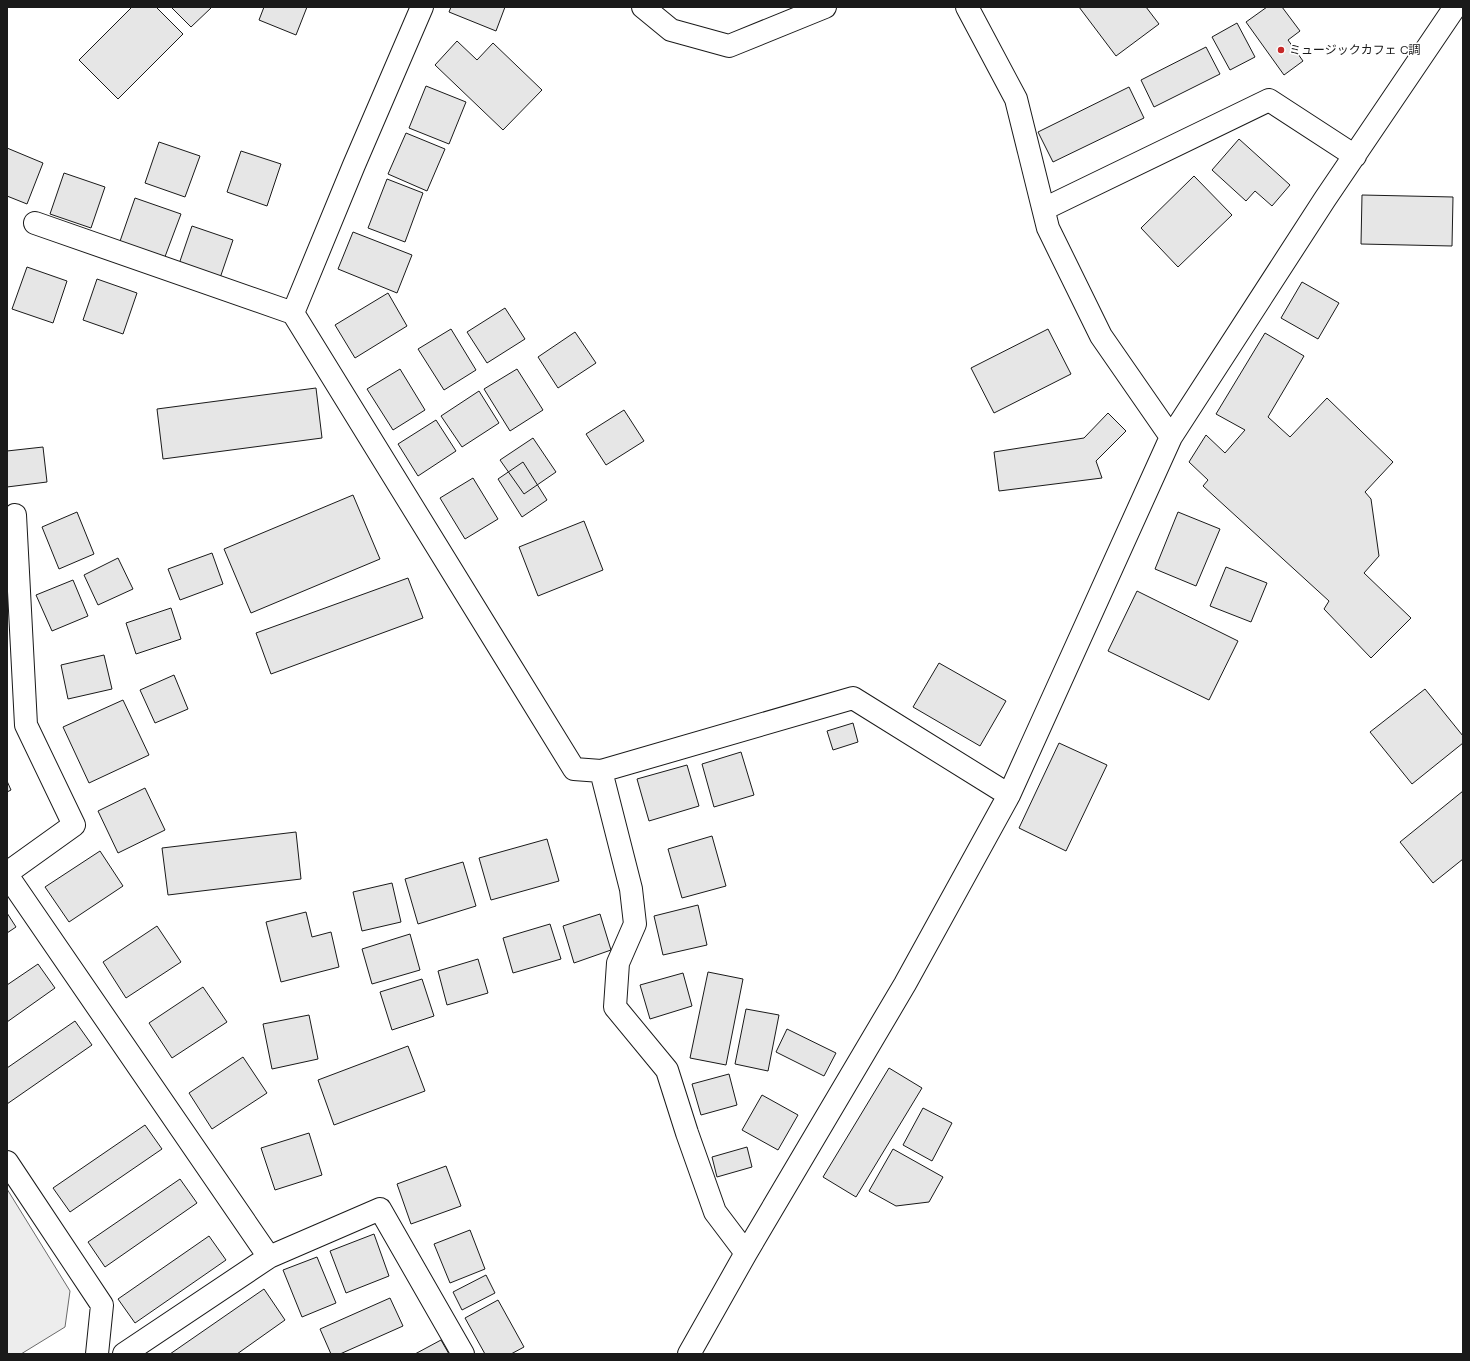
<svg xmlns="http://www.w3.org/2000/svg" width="1470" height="1361" viewBox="0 0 1470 1361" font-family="'DM Sans','Noto Sans JP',sans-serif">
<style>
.built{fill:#ededed;stroke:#6a6a6a}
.building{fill:#e6e6e6;stroke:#1a1a1a}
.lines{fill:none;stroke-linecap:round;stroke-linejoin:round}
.minor-casing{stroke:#1a1a1a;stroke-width:24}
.minor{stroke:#fff;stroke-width:22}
.poi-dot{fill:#c62828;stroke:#fff;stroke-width:1.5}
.labels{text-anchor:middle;stroke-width:3;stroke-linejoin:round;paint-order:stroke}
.poi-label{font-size:12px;fill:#1a1a1a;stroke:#fff;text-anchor:start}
</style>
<rect width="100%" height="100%" fill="#fff"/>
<path class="built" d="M7,1189L70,1291L65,1327L21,1354H7Z"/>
<path class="building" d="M132,7H156L183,34L118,99L79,60Z
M171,7H212L191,27Z
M264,7H307L296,35L259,20Z
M451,7H505L496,31L449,12Z
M1079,7H1146L1159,24L1116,56Z
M1267,7H1282L1300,31L1288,40L1303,61L1284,75L1246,22Z
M1237,23L1255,57L1230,70L1212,37Z
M457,41L477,60L493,43L542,90L503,130L435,65Z
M1206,47L1220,74L1154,107L1141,80Z
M426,86L466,102L449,144L409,128Z
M1129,87L1144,118L1053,162L1038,132Z
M406,133L445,149L427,191L388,174Z
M1239,139L1290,185L1272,206L1255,191L1246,201L1212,170Z
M159,142L200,156L185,197L145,183Z
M7,148L43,163L27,204L7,196Z
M241,151L281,164L267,206L227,192Z
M64,173L105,187L91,228L50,214Z
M1194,176L1232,215L1178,267L1141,228Z
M387,179L423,193L405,242L368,228Z
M1362,195L1453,197L1452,246L1361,244Z
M135,198L181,214L163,262L118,247Z
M192,226L233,240L219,281L178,267Z
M353,232L412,255L397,293L338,269Z
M27,267L67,281L53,323L12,309Z
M97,279L137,293L123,334L83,320Z
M1302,282L1339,303L1318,339L1281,318Z
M388,293L407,326L355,358L335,325Z
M505,308L525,339L487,363L467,332Z
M451,329L476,370L444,390L418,349Z
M1048,329L1071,374L994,413L971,368Z
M575,332L596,363L558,388L538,357Z
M1265,333L1304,356L1268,417L1290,437L1327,398L1393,462L1365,492L1371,499L1379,556L1364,573L1411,618L1371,658L1324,609L1329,601L1203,486L1208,480L1189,462L1206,435L1225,453L1245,430L1216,414Z
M400,369L425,410L393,430L367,389Z
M517,369L543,410L510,431L484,389Z
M316,388L322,438L163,459L157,409Z
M479,391L499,423L462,447L441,416Z
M624,410L644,441L606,465L586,434Z
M1108,413L1126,431L1096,461L1102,478L999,491L994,452L1084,438Z
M436,420L456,451L418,476L398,444Z
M533,438L556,472L524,494L500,460Z
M43,447L47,482L7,487V451Z
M523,462L547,500L522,517L498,479Z
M473,478L498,519L465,539L440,498Z
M353,495L380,559L251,613L224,549Z
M77,512L94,554L59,569L42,527Z
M1178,512L1220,529L1196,586L1155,569Z
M584,521L603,570L538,596L519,547Z
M212,553L223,584L180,600L168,569Z
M118,558L133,589L98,605L84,575Z
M1226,567L1267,583L1251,622L1210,606Z
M408,578L423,618L271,674L256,633Z
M73,580L88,616L52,631L36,595Z
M1137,591L1238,641L1209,700L1108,651Z
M171,608L181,639L136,654L126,623Z
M104,655L112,689L68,699L61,665Z
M939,663L1006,701L980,746L913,707Z
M174,675L188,709L155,723L140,690Z
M1425,689L1463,736V743L1412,784L1370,732Z
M123,700L149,755L89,783L63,727Z
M853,723L858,742L833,750L827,731Z
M1059,743L1107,765L1066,851L1019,828Z
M741,752L754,795L714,807L702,764Z
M687,765L699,806L649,821L637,779Z
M7,781L11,790L7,792Z
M145,788L165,830L118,853L98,811Z
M1463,791V859L1433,883L1400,842Z
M296,832L301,879L168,895L162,848Z
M712,836L726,886L682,898L668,849Z
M547,839L559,881L491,900L479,858Z
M100,851L123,886L69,922L45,887Z
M463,862L476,906L418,924L405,879Z
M392,883L401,922L362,931L353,892Z
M698,905L707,945L663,955L654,916Z
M306,912L312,937L331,932L339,967L281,982L266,922Z
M7,913L16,927L7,933Z
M600,914L611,950L574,963L563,926Z
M550,924L561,959L513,973L503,938Z
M157,926L181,962L126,998L103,962Z
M410,934L420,970L372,984L362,949Z
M478,959L488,993L447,1005L438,971Z
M38,964L55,988L7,1022V985Z
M708,972L743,979L726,1065L690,1058Z
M683,973L692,1006L650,1019L640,985Z
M422,979L434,1016L392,1030L380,992Z
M203,987L227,1022L172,1058L149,1023Z
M746,1009L779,1015L768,1071L735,1064Z
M309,1015L318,1059L272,1069L263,1024Z
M75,1021L92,1045L7,1104V1068Z
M787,1029L836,1053L824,1076L776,1052Z
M408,1046L425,1091L334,1125L318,1080Z
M243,1057L267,1093L212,1129L189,1093Z
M889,1068L922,1088L856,1197L823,1177Z
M729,1074L737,1105L701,1115L692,1084Z
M762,1095L798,1115L778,1150L742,1130Z
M923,1108L952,1123L932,1161L903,1145Z
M145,1125L162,1149L70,1212L53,1188Z
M309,1133L322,1175L275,1190L261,1148Z
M747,1147L752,1167L717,1177L712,1157Z
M893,1149L943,1177L929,1202L896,1206L869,1191Z
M446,1166L461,1206L411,1224L397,1184Z
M180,1179L197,1203L105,1267L88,1242Z
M470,1230L485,1269L450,1283L434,1244Z
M374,1234L389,1276L346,1293L330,1251Z
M209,1236L226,1260L135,1323L118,1299Z
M317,1257L336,1303L302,1317L283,1270Z
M486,1275L495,1293L462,1310L453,1292Z
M264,1289L285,1320L237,1354H170Z
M390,1298L403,1326L340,1354H331L320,1329Z
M498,1300L524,1347L511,1354H485L465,1318Z
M441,1340L449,1354H415Z"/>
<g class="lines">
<g class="minor-casing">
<path id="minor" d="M422,7L354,165L293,313L574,769L601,771L631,889L635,924L618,963L615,1007L667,1070L687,1133L715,1212L746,1253
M643,7L671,30L729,46L825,7
M967,7L1016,99L1048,228L1101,336L1171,437
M1044,209L1269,100L1355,156
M35,223L293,313
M601,771L853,698L1009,795
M7,873L74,825L26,725L15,515
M7,875L269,1257L124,1354
M7,1162L102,1305L97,1354
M269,1257L380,1209L463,1354
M689,1354L746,1253L905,984L1009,795L1171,437L1325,199L1455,7"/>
</g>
<use href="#minor" class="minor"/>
</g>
<circle class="poi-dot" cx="1281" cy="50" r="4"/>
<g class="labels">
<g class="poi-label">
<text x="1289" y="54">ミュージックカフェ C調</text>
</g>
</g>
<rect width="1470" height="1361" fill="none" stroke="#1a1a1a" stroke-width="16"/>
</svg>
